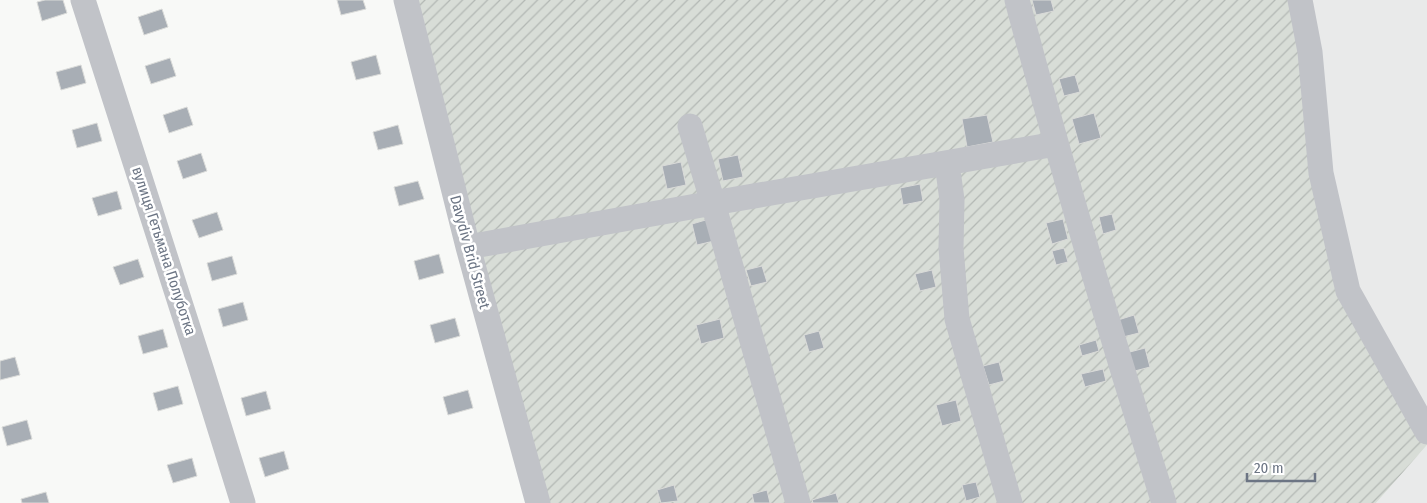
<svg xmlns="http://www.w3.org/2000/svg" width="1427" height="503" viewBox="0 0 1427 503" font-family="'Fira Sans Condensed',sans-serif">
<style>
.built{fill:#e9eaea}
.garden{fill:url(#garden-furrows)}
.building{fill:#a8aeb5;stroke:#dadbd9}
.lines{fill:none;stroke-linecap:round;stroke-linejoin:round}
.minor{stroke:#c1c3c8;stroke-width:25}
.labels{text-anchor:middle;stroke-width:5;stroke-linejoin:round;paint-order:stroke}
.street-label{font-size:15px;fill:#6c7584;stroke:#fff}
</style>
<defs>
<pattern id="garden-furrows" width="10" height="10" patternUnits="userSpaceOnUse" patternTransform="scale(1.25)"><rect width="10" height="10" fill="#d8ddd7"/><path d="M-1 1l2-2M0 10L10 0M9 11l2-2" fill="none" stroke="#b3b8b4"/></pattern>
</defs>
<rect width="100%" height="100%" fill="#f8f9f7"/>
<path class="built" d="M1300,0H1427V432L1348,291Z
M1427,445V503H1376Z"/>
<path class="garden" d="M406,0H1300L1348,291L1427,432V445L1376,503H542Z"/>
<path class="building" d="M45,0H63L67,13L42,21L37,2Z
M337,0H363L366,9L341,15Z
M1032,0H1051L1054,11L1036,15Z
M162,9L168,27L144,35L138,17Z
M376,55L381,74L356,80L351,62Z
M170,58L176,76L151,84L145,66Z
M81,65L86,83L61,90L56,72Z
M1075,75L1080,92L1064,96L1059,79Z
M187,107L193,125L169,133L163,115Z
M1094,113L1101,138L1079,144L1072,119Z
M987,115L993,142L967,147L962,119Z
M97,123L102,141L77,148L72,130Z
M398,125L403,144L378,150L373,132Z
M201,153L207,171L183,179L177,161Z
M738,155L743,177L723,181L718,159Z
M681,162L686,185L667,189L662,166Z
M418,181L424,199L399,206L394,187Z
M920,184L923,201L903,205L900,188Z
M117,191L122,209L98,216L92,198Z
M217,212L223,230L199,238L192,220Z
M1112,214L1116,230L1103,234L1099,217Z
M709,219L714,241L697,245L692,224Z
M1063,219L1068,239L1052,244L1046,223Z
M1064,248L1068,262L1056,265L1052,251Z
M439,254L444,273L419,280L414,261Z
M232,256L237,274L212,281L207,263Z
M138,259L144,277L120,285L113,267Z
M762,266L767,282L751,286L746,270Z
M932,270L936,287L920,291L915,274Z
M243,302L248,320L223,327L218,309Z
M1134,315L1139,333L1123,337L1118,320Z
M455,318L460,336L435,343L430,325Z
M720,319L724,338L701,344L696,325Z
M163,329L168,347L143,354L138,336Z
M819,331L824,348L809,352L804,335Z
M1096,340L1099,351L1082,356L1079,345Z
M1145,348L1150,367L1131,372L1126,353Z
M15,357L20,375L0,380V361Z
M999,362L1004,381L989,385L983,366Z
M1103,369L1106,381L1085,387L1081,374Z
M178,386L183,404L158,411L153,393Z
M468,390L473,408L448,415L443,397Z
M266,391L271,409L246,416L241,398Z
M956,400L961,421L942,426L936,405Z
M27,420L32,439L7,446L2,427Z
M284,451L289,469L265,477L259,458Z
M192,458L197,476L173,483L167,465Z
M976,482L980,497L966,501L962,485Z
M674,485L678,501L661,503L657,490Z
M767,490L770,503H754L752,494Z
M46,492L49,503H22L21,499Z
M836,493L839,503H813L812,500Z"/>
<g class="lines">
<path class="minor" d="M83,0L201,368L243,503
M406,0L468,247L538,503
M1017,0C1062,169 1111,336 1164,503
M1300,0L1310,52L1321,173L1348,291L1427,432
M690,126L713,203L798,503
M947,163L952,200L951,248L957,319L1010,503
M468,247L713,203L1056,144"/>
</g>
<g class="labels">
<g class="street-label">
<text transform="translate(164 251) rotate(72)" y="5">вулиця Гетьмана Полуботка</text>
<text transform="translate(470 252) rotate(75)" y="5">Davydiv Brid Street</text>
</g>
</g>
<path d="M1247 473v8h68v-8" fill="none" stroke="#6c7584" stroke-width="2.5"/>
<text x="1254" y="473" font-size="15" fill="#6c7584" stroke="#ffffff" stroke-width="4" paint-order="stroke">20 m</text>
</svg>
